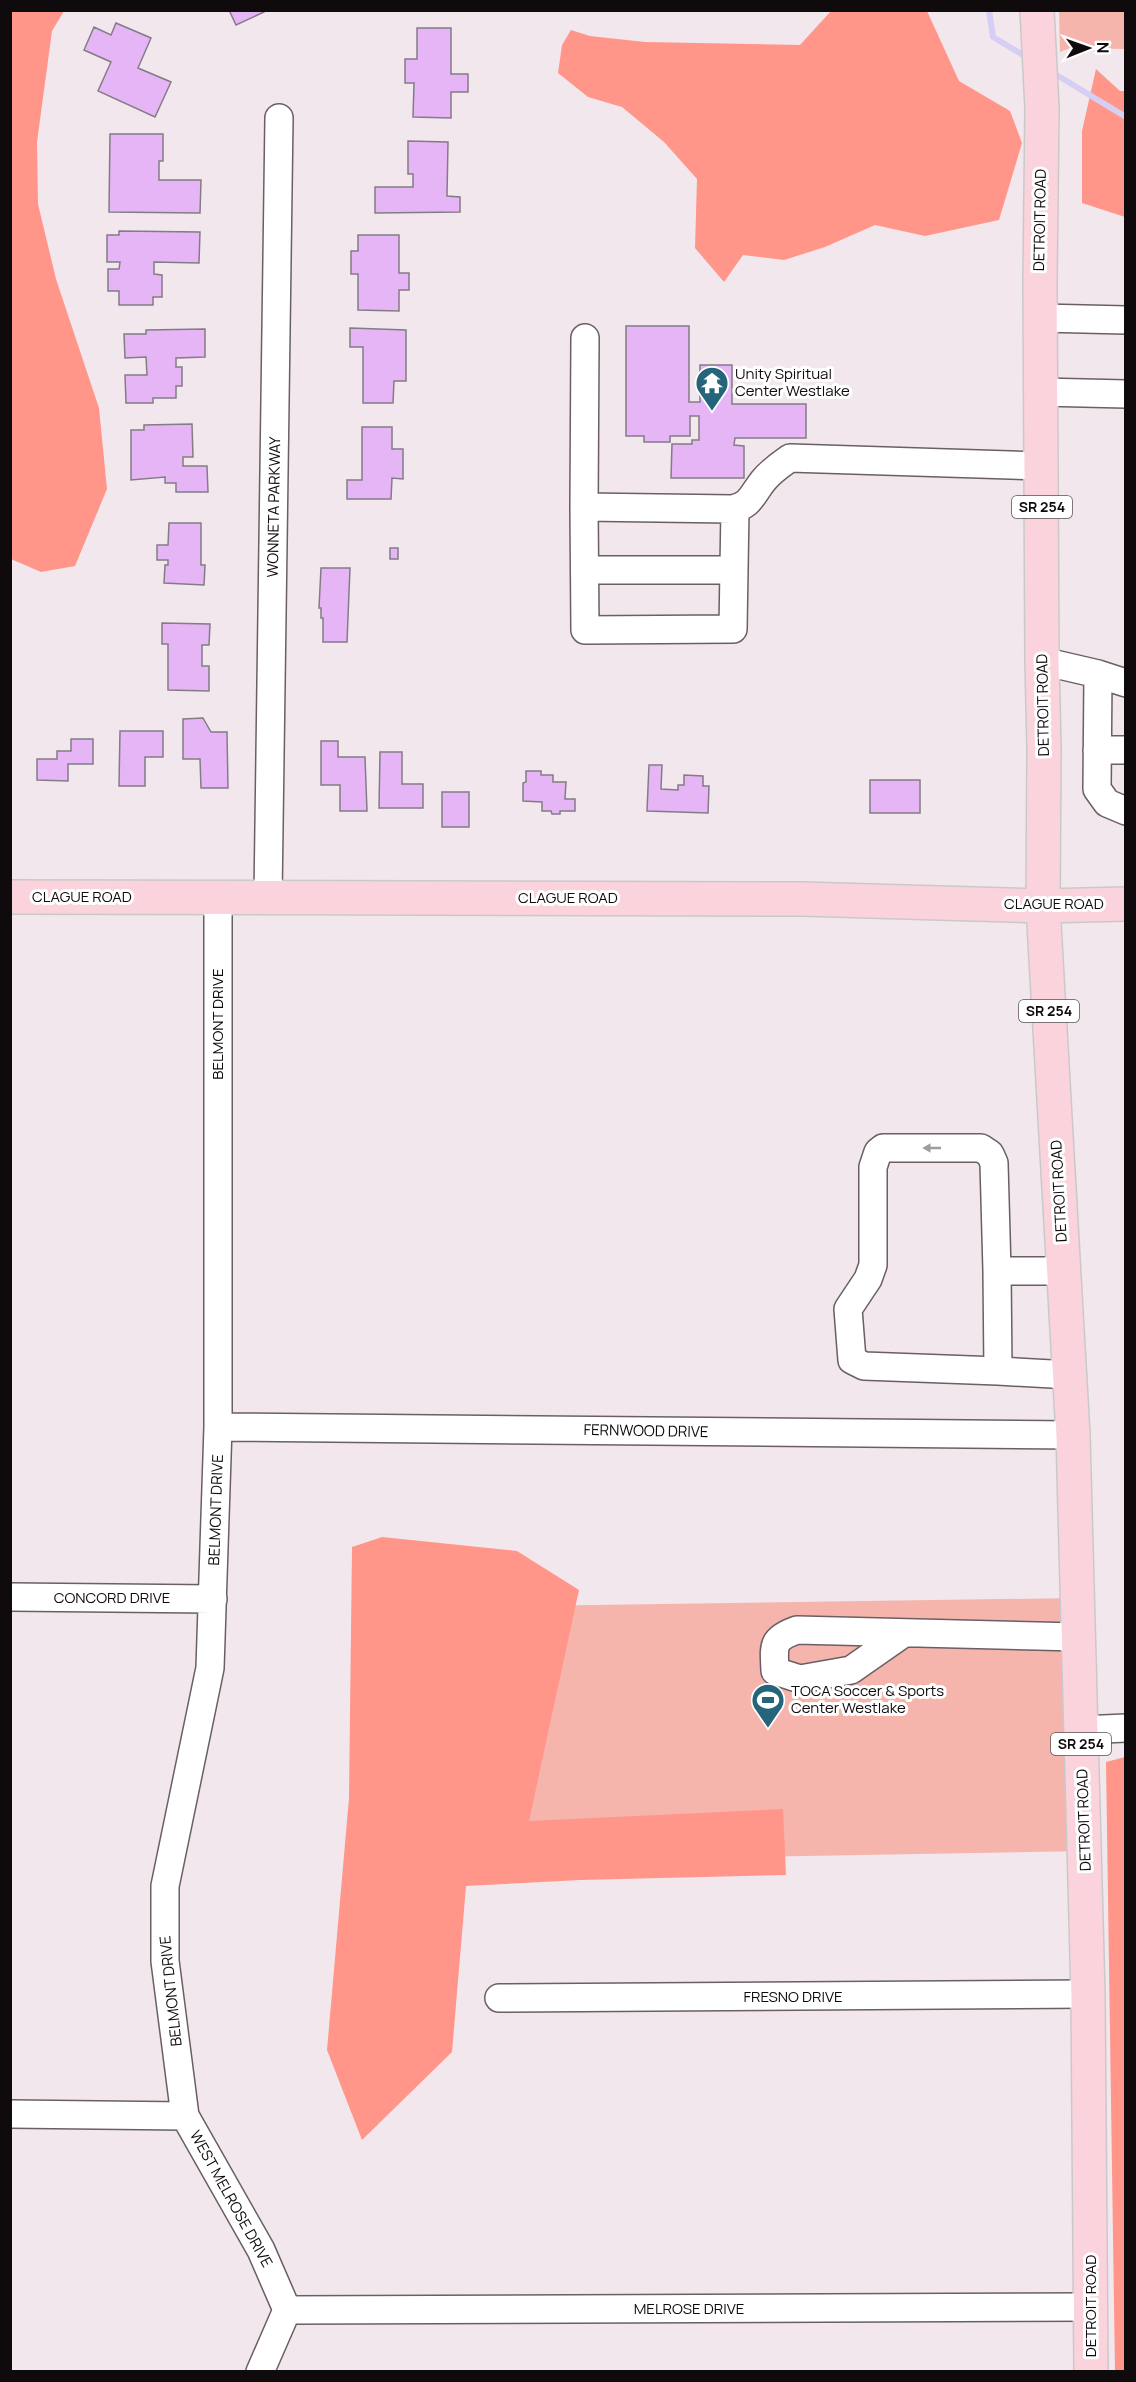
<svg xmlns="http://www.w3.org/2000/svg" width="1136" height="2382" viewBox="0 0 1136 2382" font-family="Manrope,sans-serif">
<style>
.green{fill:#f5b5ac}
.forest{fill:#ff9689}
.lines{fill:none;stroke-linecap:round;stroke-linejoin:round}
.stream{stroke:#d6cef3;stroke-width:6}
.building{fill:#e6b5f6;stroke:#837c85;stroke-width:1.5}
.minor-casing{stroke:#695f65;stroke-width:30}
.major-casing{stroke:#cac9ca;stroke-width:36}
.minor{stroke:#fff;stroke-width:27}
.major{stroke:#fad3dc;stroke-width:33}
.oneway{fill:#9f9d9e}
.labels{text-anchor:middle;stroke-width:6;stroke-linejoin:round;paint-order:stroke}
.shield{fill:#fff;stroke:#575456;stroke-width:1.5}
.shield-label{font-size:14px;font-weight:bold;fill:#0f0b0d}
.street-label{font-size:15px;fill:#0f0b0d;stroke:#fff}
.poi-label{font-size:15px;fill:#0f0b0d;stroke:#fff;text-anchor:start}
</style>
<rect width="100%" height="100%" fill="#f3e7ee"/>
<path class="green" d="M1059,11H1125V49L1070,48L1060,52Z
M1077,1598L1084,1851L457,1862L452,1607Z"/>
<path class="forest" d="M11,10L64,11L52,31L37,142L38,204L56,279L99,408L107,489L75,566L41,572L11,559Z
M831,11H927L959,81L1010,111L1022,143L999,220L925,236L875,225L825,247L784,260L743,255L724,282L695,248L697,179L664,142L622,107L588,97L558,73L562,45L571,30L590,36L645,42L800,45Z
M1096,69L1120,91H1125V217L1082,203V131Z
M382,1537L517,1551L579,1590L529,1821L783,1809L786,1875L580,1880L466,1886L452,2052L362,2140L327,2050L349,1798L352,1547Z
M1125,1757L1126,2371L1115,2372L1106,1762Z"/>
<g class="lines">
<path class="stream" d="M989,10L993,37L1028,58
M1050,71L1126,117"/>
</g>
<path class="building" d="M229,10H264V12L236,25Z
M116,23L151,38L138,68L171,82L155,117L98,91L111,62L84,50L94,27L111,35Z
M417,28H451V74H468V92H451V118L413,117L414,83H405V59H417Z
M110,134H163V161H159V180H201L200,213L109,212Z
M408,141L448,142L447,196L460,197V212L375,213V187H413V174H408Z
M119,231L200,232L199,263L154,262V274L162,275V297H153V305H119V291H108V269H119L120,262H107V235H119Z
M358,235H399V273H409V290H399V311L358,310V274H351V251H358Z
M626,326H689V402H700V365H732V404H806V438H735L734,445L744,446V478H671L672,444H692V440H699V416H690V436H670V442H644V436H626Z
M350,328L406,330V381H394L393,403H363V347H350Z
M205,329V357L176,358V367H182V386H176V398H153V403H126L125,375H147L146,357L125,358L124,334H146V330Z
M192,424L193,457H183V466H207L208,492H176V483H165V477L131,480V430H144V425Z
M362,427H392V449H403V479L392,478L391,499H347V480H362Z
M169,523H201V565H205L204,585L164,583L165,565H168V560H157V545H168Z
M390,548H398V559H390Z
M321,568H350L347,642H323V618H321V608H319Z
M162,623L210,624L209,645H202V666H209V691L168,690V644H162Z
M203,718L211,732H227L228,788H201L200,759H183V719Z
M120,731H163V757H145V786H119Z
M71,739H93V764H68V781L37,780V759H57V751H71Z
M321,741H338V757H365L367,811H340V785H321Z
M380,752H402V784H423V808H379Z
M649,765H662L661,789L678,790V785H684V775L703,776V786H709L708,813L647,811Z
M526,771H541V775H553V782H566L565,799H575V811H560V814H552L551,811H542V802L523,801V783L526,782Z
M870,780H920V813H870Z
M442,792H469V827H442Z"/>
<g class="lines">
<g class="minor-casing">
<path id="minor" d="M1041,318L1126,320
M1041,392L1126,394
M584,507L585,338
M735,509L733,629L585,630L584,507L732,509C750,506 752,495 763,481C771,471 780,465 790,458L1042,466
M585,570H734
M1042,661L1098,674L1126,683
M1098,674L1097,789L1107,803L1126,811
M1097,750H1126
M268,897L279,118
M218,898V1427L210,1668L165,1886V1961L185,2116L261,2250L287,2310
M997,1271L994,1163L990,1154L981,1148H883L878,1152L873,1167V1265L868,1279L848,1309L852,1360L864,1366L998,1371
M1064,1271H997L998,1371L1070,1375
M218,1427L1073,1435
M10,1597L213,1599
M904,1633L851,1670L800,1679L775,1671C774,1646 771,1639 797,1630L1078,1637
M1081,1730L1126,1728
M499,1998L1088,1994
M10,2114L185,2116
M287,2310L1092,2307
M260,2372L287,2310"/>
</g>
<g class="major-casing">
<path id="major" d="M1037,10L1042,108L1040,282L1042,661L1044,748L1043,906L1073,1435L1088,1994L1091,2372
M10,897L802,899L1043,906L1126,904"/>
</g>
<use href="#minor" class="minor"/>
<use href="#major" class="major"/>
</g>
<defs><path id="oneway-solid" d="M-6-.8H1V-3.2L6.5 0L1 3.2V.8H-6Z" transform="scale(1.5)"/></defs>
<use class="oneway" href="#oneway-solid" transform="translate(932 1148) rotate(-180)"/>
<defs>
<g id="temple-pin" transform="scale(1.725)"><path d="M0 17L-7.5 6A9.5 9.5 0 1 1 7.5 6Z" fill="#26647b" stroke="#fff"/><path d="M0-6L5-2H3V0L6.5 2.5H4V6H1.5V3h-3V6H-4V2.5H-6.5L-3 0V-2H-5Z" fill="#fff"/></g>
<g id="stadium-pin" transform="scale(1.725)"><path d="M0 17L-7.5 6A9.5 9.5 0 1 1 7.5 6Z" fill="#26647b" stroke="#fff"/><path d="M0-5a6.5 5 0 1 0 0 10a6.5 5 0 1 0 0-10ZM-3.5-1.8h7v3.6h-7Z" fill="#fff"/></g>
</defs>
<g fill-rule="evenodd">
<use href="#temple-pin" x="712" y="383"/>
<use href="#stadium-pin" x="768" y="1700"/>
</g>
<g class="labels">
<g class="shield">
<rect x="1012" y="496" width="60" height="22" rx="4.5"/>
<rect x="1019" y="1000" width="60" height="22" rx="4.5"/>
<rect x="1051" y="1733" width="60" height="22" rx="4.5"/>
</g>
<g class="shield-label">
<text x="1042" y="512">SR 254</text>
<text x="1049" y="1016">SR 254</text>
<text x="1081" y="1749">SR 254</text>
</g>
<g class="street-label">
<text transform="translate(1040 220) rotate(-89)" y="5">DETROIT ROAD</text>
<text transform="translate(274 507) rotate(-89)" y="5">WONNETA PARKWAY</text>
<text transform="translate(1043 705) rotate(-91)" y="5">DETROIT ROAD</text>
<text x="82" y="902">CLAGUE ROAD</text>
<text x="568" y="903">CLAGUE ROAD</text>
<text x="1054" y="909">CLAGUE ROAD</text>
<text transform="translate(218 1024) rotate(-90)" y="5">BELMONT DRIVE</text>
<text transform="translate(1059 1191) rotate(-93)" y="5">DETROIT ROAD</text>
<text transform="translate(646 1431) rotate(1)" y="5">FERNWOOD DRIVE</text>
<text transform="translate(216 1510) rotate(-88)" y="5">BELMONT DRIVE</text>
<text x="112" y="1603">CONCORD DRIVE</text>
<text transform="translate(1084 1820) rotate(-92)" y="5">DETROIT ROAD</text>
<text transform="translate(171 1991) rotate(-96)" y="5">BELMONT DRIVE</text>
<text x="793" y="2002">FRESNO DRIVE</text>
<text transform="translate(231 2199) rotate(61)" y="5">WEST MELROSE DRIVE</text>
<text transform="translate(1091 2306) rotate(-90)" y="5">DETROIT ROAD</text>
<text x="689" y="2314">MELROSE DRIVE</text>
</g>
<g class="poi-label">
<text x="735" y="379">Unity Spiritual<tspan x="735" dy="17">Center Westlake</tspan></text>
<text x="791" y="1696">TOCA Soccer &amp; Sports<tspan x="791" dy="17">Center Westlake</tspan></text>
</g>
</g>
<rect width="1136" height="2382" fill="none" stroke="#0f0b0d" stroke-width="24"/>
<g transform="translate(1088 48) rotate(89)" stroke="#ffffff" stroke-width="4.5" paint-order="stroke">
<path d="M0-4.5L10 22L0 15L-10 22Z" fill="#0f0b0d"/>
<text y="-9" font-size="16" font-weight="bold" text-anchor="middle" fill="#0f0b0d">N</text>
</g>
</svg>
